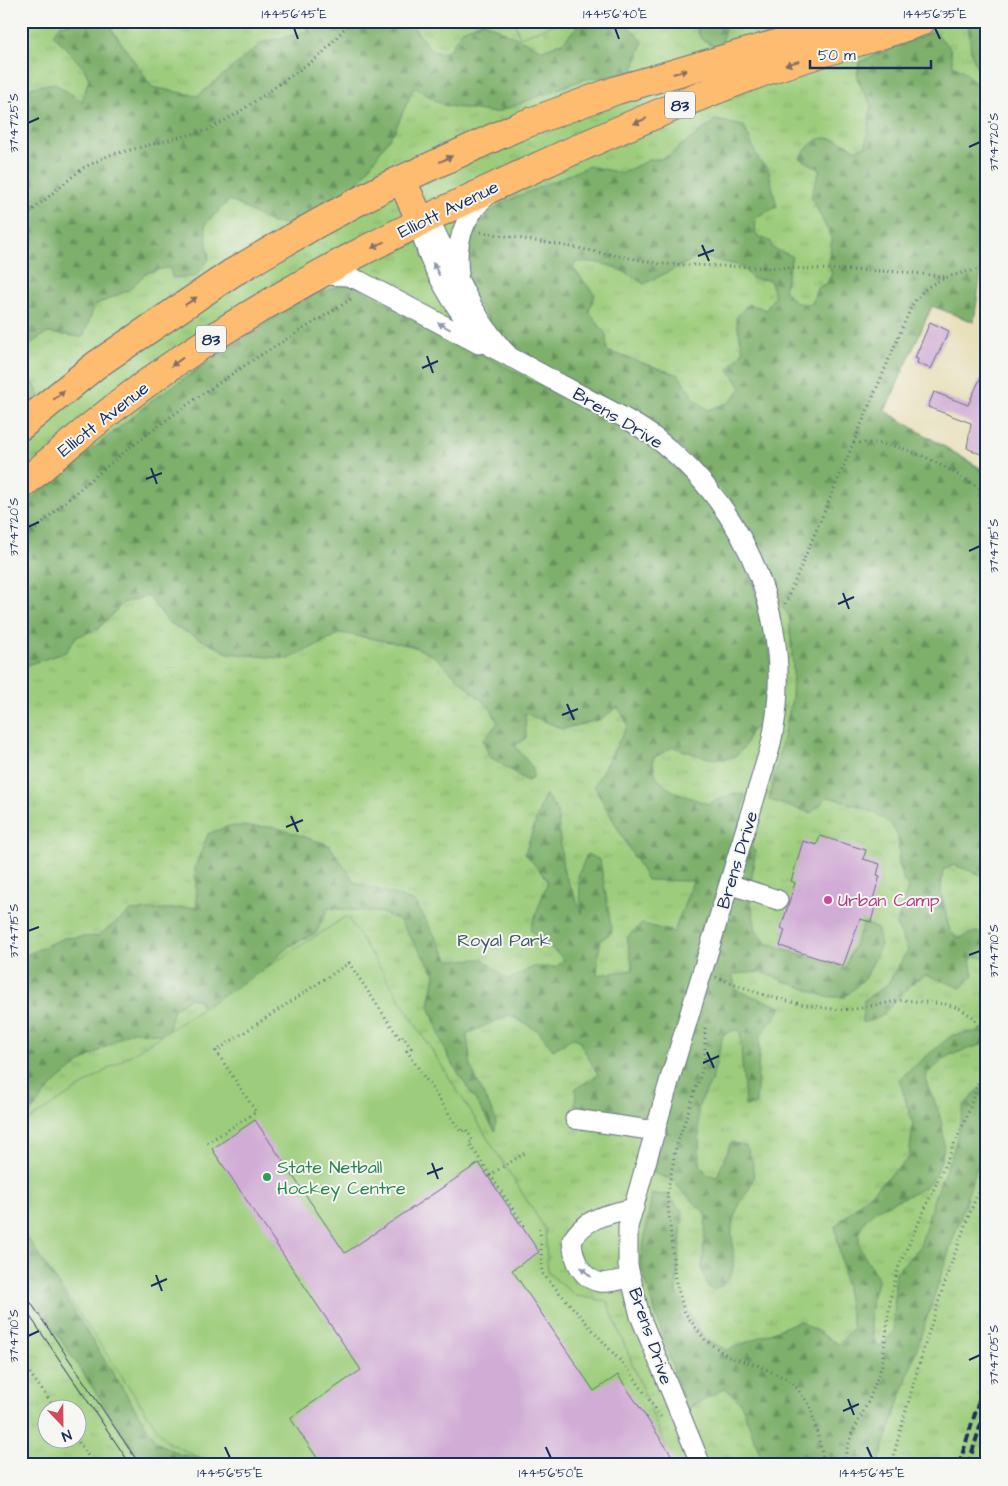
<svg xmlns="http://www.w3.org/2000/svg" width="1008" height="1486" viewBox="0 0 1008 1486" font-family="'Architects Daughter',sans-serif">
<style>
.grass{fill:url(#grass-tufts);stroke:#5c7e6d;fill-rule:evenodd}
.forest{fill:url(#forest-firs);stroke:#4c7065;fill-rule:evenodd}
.pitch{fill:#9dcd7c;stroke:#5c7e6d}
.building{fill:#d1add5}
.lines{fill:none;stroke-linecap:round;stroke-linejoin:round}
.minor-casing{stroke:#636d7f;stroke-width:21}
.highway-casing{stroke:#636d7f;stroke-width:30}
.path{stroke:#636d7f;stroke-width:3;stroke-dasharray:1 4;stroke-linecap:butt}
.minor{stroke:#fff;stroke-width:19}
.highway{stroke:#febc70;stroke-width:28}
.tram{stroke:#1b2f5e;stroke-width:1}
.rail{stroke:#1b2f5e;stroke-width:4;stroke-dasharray:8 4;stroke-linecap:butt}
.oneway{fill:#816e66}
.oneway2{fill:#8d97ae}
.ticks{fill:none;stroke:#1b2f5e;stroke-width:2}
.hotel-dot{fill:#d1479c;stroke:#f6f6f2;stroke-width:2}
.leisure-dot{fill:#2e9e5b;stroke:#f6f6f2;stroke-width:2}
.labels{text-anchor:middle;stroke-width:4;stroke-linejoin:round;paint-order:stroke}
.shield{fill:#f6f6f2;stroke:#5d6b8a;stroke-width:1}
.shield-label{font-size:16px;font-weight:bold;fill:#1b2f5e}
.street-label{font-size:18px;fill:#1b2f5e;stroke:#f6f6f2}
.hotel-label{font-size:18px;fill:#b23c85;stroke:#f6f6f2;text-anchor:start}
.park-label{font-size:18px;fill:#3c5666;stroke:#f6f6f2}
.leisure-label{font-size:18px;fill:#27864d;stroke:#f6f6f2;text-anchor:start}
.neatline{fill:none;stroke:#1b2f5e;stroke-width:2}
.ticks-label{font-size:12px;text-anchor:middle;fill:#1b2f5e}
</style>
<defs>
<pattern id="grass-tufts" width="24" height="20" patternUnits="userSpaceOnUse" patternTransform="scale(1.25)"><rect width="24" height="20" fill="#9dcd7c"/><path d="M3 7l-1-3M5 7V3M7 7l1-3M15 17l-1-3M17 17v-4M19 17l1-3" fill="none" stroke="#87b06e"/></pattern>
<pattern id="forest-firs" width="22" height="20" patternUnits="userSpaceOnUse" patternTransform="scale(1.25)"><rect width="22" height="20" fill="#7eb06c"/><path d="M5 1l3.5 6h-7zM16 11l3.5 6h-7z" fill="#66905c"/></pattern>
</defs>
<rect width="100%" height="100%" fill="#f6f6f2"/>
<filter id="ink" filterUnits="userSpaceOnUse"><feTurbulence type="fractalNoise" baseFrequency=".02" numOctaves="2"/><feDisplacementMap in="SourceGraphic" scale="10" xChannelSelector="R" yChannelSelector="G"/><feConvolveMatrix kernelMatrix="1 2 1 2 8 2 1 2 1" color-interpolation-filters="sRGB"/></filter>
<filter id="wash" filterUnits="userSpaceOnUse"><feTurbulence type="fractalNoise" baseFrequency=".0096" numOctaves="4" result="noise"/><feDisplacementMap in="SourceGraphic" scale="20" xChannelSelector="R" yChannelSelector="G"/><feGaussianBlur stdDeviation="1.12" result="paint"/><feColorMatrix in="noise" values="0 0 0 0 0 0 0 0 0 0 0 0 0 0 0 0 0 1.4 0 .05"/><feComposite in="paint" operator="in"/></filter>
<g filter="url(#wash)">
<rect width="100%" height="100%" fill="#e8e0bb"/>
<path class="grass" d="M21,21H987L974,322L932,306L885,411L987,472V1465H21ZM48,1408H78V1438H48Z"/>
<path class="forest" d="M81,21L107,22L152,87L198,96L263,42L307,32L306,21H409L429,48L440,54L450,49L462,30L483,22L543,50L563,42L582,21H623L643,41L632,75L584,79L495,113L443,105L414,87L395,130L348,198L296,224L272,223L230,200L205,224L209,259L195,277L172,278L170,267L146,273L129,290L95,305L83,337L47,333L27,346V369L42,401L21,413V89L54,83L82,101L89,79L84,68L53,34L60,25Z
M694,21H726L721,49L701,39Z
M968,21H987V231L974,322L932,306L885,411L987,473V877L954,865L943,870L941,893L950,932L959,938L975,932L987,934V959L975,956L970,960L973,976L961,988L927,975L916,980L879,1018L862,1023L864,1000L887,985L908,950L896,925L908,887C894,865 901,861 898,839C895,814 847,802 828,797L811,813L769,800L792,699L793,669L789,616L778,600L760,552L734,503L699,464L658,429L504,344L472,294L464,259L477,225L500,204L589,166L622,173L649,160L665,158L716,120L744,126L759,161L768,168L777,207L756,217L755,234L771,242L772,248L792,256L784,290L796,303L812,304L817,288L827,283L832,273L828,262L832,240L811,196L820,169L800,158C817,131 830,135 856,149L866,146L871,105L857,79L859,62L934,31L950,48L953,65L963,70L978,86L983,85L971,52ZM696,258H707L741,266L753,279L770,280L775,296L766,310L748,304L736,318L743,351L729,369L741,388L730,402L708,410L695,400L679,375L607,351L606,335L589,311L595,295L573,268L576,262C602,260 623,269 644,284Z
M349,283L632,434L658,451L696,486L731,530L749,573L767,630L772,676L768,723L751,730C748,736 746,746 741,751C726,769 691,752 673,747L653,758C651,790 684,795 708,804L734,793L745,795L739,828L755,852L750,896L756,930L766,943L845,967L864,922L877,929L881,945L866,977L845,997H827L761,972L732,974L736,990L782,1007L760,1036L756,1104L745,1106L740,1031L734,1030L723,1035L712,1080L698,1107L700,1164L707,1174L717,1177L731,1142L746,1146C766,1186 742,1187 733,1221C727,1245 747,1278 713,1290L708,1287L702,1270L706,1217L704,1212L670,1179L647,1171L644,1121L575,1105L576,1088L598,1075L578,1039L572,1038L553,1050L539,1031L509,1015L467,1034L471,1068L496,1120L495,1131L448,1057L429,1006L435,974L399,920L382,913L328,908L316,933L289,946L209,1021L199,1000L189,998L174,1009L167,1035L133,1031L126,1034C81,1062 48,1079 21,1129V957L64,938L98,936L131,911L197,907L195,867L208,834L229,826L275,827L329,845L355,882L415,902L449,960L483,959L508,980L534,967H557L564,959L530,930L548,881L525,853L545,794L557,810L563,870L582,913L578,876L587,854L600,860L612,932L600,941L597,975L633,970L627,937L642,924L674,932L693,881L647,880L594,786L628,725L618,707L599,720L563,729L525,713L526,738L515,746L532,767L533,778L527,781L489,756L483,740L498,723L491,709L434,656L412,646L341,633L289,659L228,653L169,623L148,596L123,603L98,629L76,637L66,652L21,667V507L154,399L305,297Z
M987,1030V1043L950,1055L927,1073C925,1089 931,1091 936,1105C942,1120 946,1141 942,1157C939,1167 933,1181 925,1187C901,1203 858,1205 859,1242C859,1250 874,1271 878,1279C870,1304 866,1322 877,1346L883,1345L894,1331L895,1273L920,1247L933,1201L955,1146L964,1105L984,1084L987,1057V1137L878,1465H764L741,1403L725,1388L686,1410L640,1263L652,1194L668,1195L683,1212L676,1292L706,1340L727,1350L800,1321L838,1344L853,1328L835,1226L909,1158L913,1124L899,1079L952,1035Z
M21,1227L156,1442L181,1455L226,1460L231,1465H144L21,1280Z"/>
<path class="pitch" d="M514,21H563L520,37Z
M347,916L545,1229L548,1273L576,1296L607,1301L673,1465H213L166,1441L21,1229V1125Z"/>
<g id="blocks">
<path class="building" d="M930,322L949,331L931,369L917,363L918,359L915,358Z
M987,364V457L967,448L971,423L928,407L934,392L968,405Z
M820,836L866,850L863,859L880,864L877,875L880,876L872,902L876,903L871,922L860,919L843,966L780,946L785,930L781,928L795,883L791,881L803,841L817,845Z
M255,1120L345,1253L479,1163L539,1252L512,1270L594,1391L618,1375L678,1465H322L290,1418L361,1370L212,1149Z"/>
</g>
</g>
<g filter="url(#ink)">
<use href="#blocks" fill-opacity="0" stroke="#636d7f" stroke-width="1"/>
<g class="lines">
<g class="minor-casing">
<path id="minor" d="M459,273C455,242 463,216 488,195
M321,275L347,276L360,281L479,344
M511,358C475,322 457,275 435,231L421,222C418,251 466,331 491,347C524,364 556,382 588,399C612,411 636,423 657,439C751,512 798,631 770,748L669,1082L628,1227V1266L640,1316L701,1465
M729,884L778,900
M575,1119L656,1131
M631,1278C622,1279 607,1284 599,1282C580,1278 573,1257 572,1240C586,1217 609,1214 634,1208"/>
</g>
<g class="highway-casing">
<path id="highway" d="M402,180L421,222
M21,426L96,365L232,273L318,223L383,188L517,127L617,90L855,21
M21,486C74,439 131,392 190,353C295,282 410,225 524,173C604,136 683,101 766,71C817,53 870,40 922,21"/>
</g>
<path class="path" d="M942,25L950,21
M21,225L30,212L83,168L110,155L208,130L238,113L321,55L351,21
M481,232L566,246L661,264L906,272L946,277
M854,443C908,440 943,466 987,493
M21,543C89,477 162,420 241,368C278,343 317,322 354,297
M785,604L912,305C930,276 957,275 987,267
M716,977L764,995L800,1004L839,1010L855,1009L903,1000L945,1004L961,1009L973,1017L980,1029L984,1045L982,1068L968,1114L898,1268L891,1296L882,1365L869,1400L852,1434L846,1452L845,1465
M705,1028V1062L676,1147L667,1195L675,1279L685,1313L705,1340L729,1357L757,1365L791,1381L810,1405L825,1465
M207,1143L256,1112L216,1051L349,963L400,1039L403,1036L411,1048L407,1051L461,1132L466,1129L473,1141L469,1143L490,1175L525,1153
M490,1175L525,1227
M540,1229L542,1273L631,1373L663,1420
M21,1361L55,1408
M76,1438L94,1465
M891,1465C918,1365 946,1267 987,1171
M986,1465L987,1464"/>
<use href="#minor" class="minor"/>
<use href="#highway" class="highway"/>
<path class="tram" d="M21,1288L140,1465
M21,1303L131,1465"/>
<path class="rail" d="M959,1465L987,1375
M968,1465L987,1405"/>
</g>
<defs><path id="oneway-solid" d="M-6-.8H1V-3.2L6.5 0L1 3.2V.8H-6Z" transform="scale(1.25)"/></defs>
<g class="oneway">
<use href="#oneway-solid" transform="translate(792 63) rotate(164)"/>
<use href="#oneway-solid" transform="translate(680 72) rotate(-16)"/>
<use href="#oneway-solid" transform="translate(640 121) rotate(157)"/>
<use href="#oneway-solid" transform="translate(446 159) rotate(-25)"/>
<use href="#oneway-solid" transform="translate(378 245) rotate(152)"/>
<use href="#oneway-solid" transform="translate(191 301) rotate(-34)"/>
<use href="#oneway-solid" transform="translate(177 362) rotate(144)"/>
<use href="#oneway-solid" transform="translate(59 395) rotate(-40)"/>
</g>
<g class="oneway2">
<use href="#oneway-solid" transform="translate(436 269) rotate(-117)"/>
<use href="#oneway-solid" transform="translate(444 326) rotate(-152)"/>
<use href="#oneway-solid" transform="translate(586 1272) rotate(-137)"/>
</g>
</g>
<path class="ticks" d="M294,28L298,39M615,28L619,39M935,28L940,39M28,123L39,118M969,147L980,142M702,245L709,261M698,256L714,250M427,356L433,373M422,368L438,361M151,468L157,484M146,479L162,473M28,527L39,522M969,551L980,546M843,593L849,609M838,604L854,597M567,704L574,720M562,715L578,709M291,816L298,832M286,827L303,820M28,931L39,927M969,955L980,951M707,1052L714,1068M703,1063L719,1056M432,1163L438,1179M427,1174L443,1168M156,1275L162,1291M151,1286L167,1279M28,1336L39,1331M969,1360L980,1355M848,1399L854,1415M843,1411L859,1404M225,1447L230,1458M546,1447L551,1458M867,1447L872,1458"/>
<circle class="hotel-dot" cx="828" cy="900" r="5"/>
<circle class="leisure-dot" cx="267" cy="1177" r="5"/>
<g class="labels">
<g class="shield">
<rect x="665" y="91.5" width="30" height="27" rx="4"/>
<rect x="196" y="325.5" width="30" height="27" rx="4"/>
</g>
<g class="shield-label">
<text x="680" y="111">83</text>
<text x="211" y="345">83</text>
</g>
<g class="street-label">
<text transform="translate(448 209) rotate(-26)" y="6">Elliott Avenue</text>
<text transform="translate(618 418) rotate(31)" y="6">Brens Drive</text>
<text transform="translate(103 419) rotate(-38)" y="6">Elliott Avenue</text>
<text transform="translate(737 860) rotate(-73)" y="6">Brens Drive</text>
<text transform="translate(651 1336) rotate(71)" y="6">Brens Drive</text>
</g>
<g class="hotel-label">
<text x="838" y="906">Urban Camp</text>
</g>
<g class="park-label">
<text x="504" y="946">Royal Park</text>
</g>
<g class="leisure-label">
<text x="277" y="1173">State Netball<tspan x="277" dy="21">Hockey Centre</tspan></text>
</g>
</g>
<rect width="1008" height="1486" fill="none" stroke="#f6f6f2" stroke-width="55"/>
<g transform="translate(62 1424) rotate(158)"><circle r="24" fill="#f6f6f2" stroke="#9ea6b7"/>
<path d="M0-4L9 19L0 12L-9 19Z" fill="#d1495b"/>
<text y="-8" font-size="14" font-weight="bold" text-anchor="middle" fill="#1b2f5e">N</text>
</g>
<path d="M810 60v8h121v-8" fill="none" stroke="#1b2f5e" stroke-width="2.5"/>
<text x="818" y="60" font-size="15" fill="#1b2f5e" stroke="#f6f6f2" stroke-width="4" paint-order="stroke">50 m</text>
<rect x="28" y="28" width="952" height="1430" class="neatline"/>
<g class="ticks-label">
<text x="294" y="18">144°56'45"E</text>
<text x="615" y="18">144°56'40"E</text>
<text x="935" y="18">144°56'35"E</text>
<text transform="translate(14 123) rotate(-90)" y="4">37°47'25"S</text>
<text transform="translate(994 142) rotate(-90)" y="4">37°47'20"S</text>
<text transform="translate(14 527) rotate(-90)" y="4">37°47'20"S</text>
<text transform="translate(994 546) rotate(-90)" y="4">37°47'15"S</text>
<text transform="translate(14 931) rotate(-90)" y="4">37°47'15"S</text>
<text transform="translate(994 951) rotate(-90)" y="4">37°47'10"S</text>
<text transform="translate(14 1336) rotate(-90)" y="4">37°47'10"S</text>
<text transform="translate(994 1355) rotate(-90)" y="4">37°47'05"S</text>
<text x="230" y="1477">144°56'55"E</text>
<text x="551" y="1477">144°56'50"E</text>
<text x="872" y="1477">144°56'45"E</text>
</g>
</svg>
